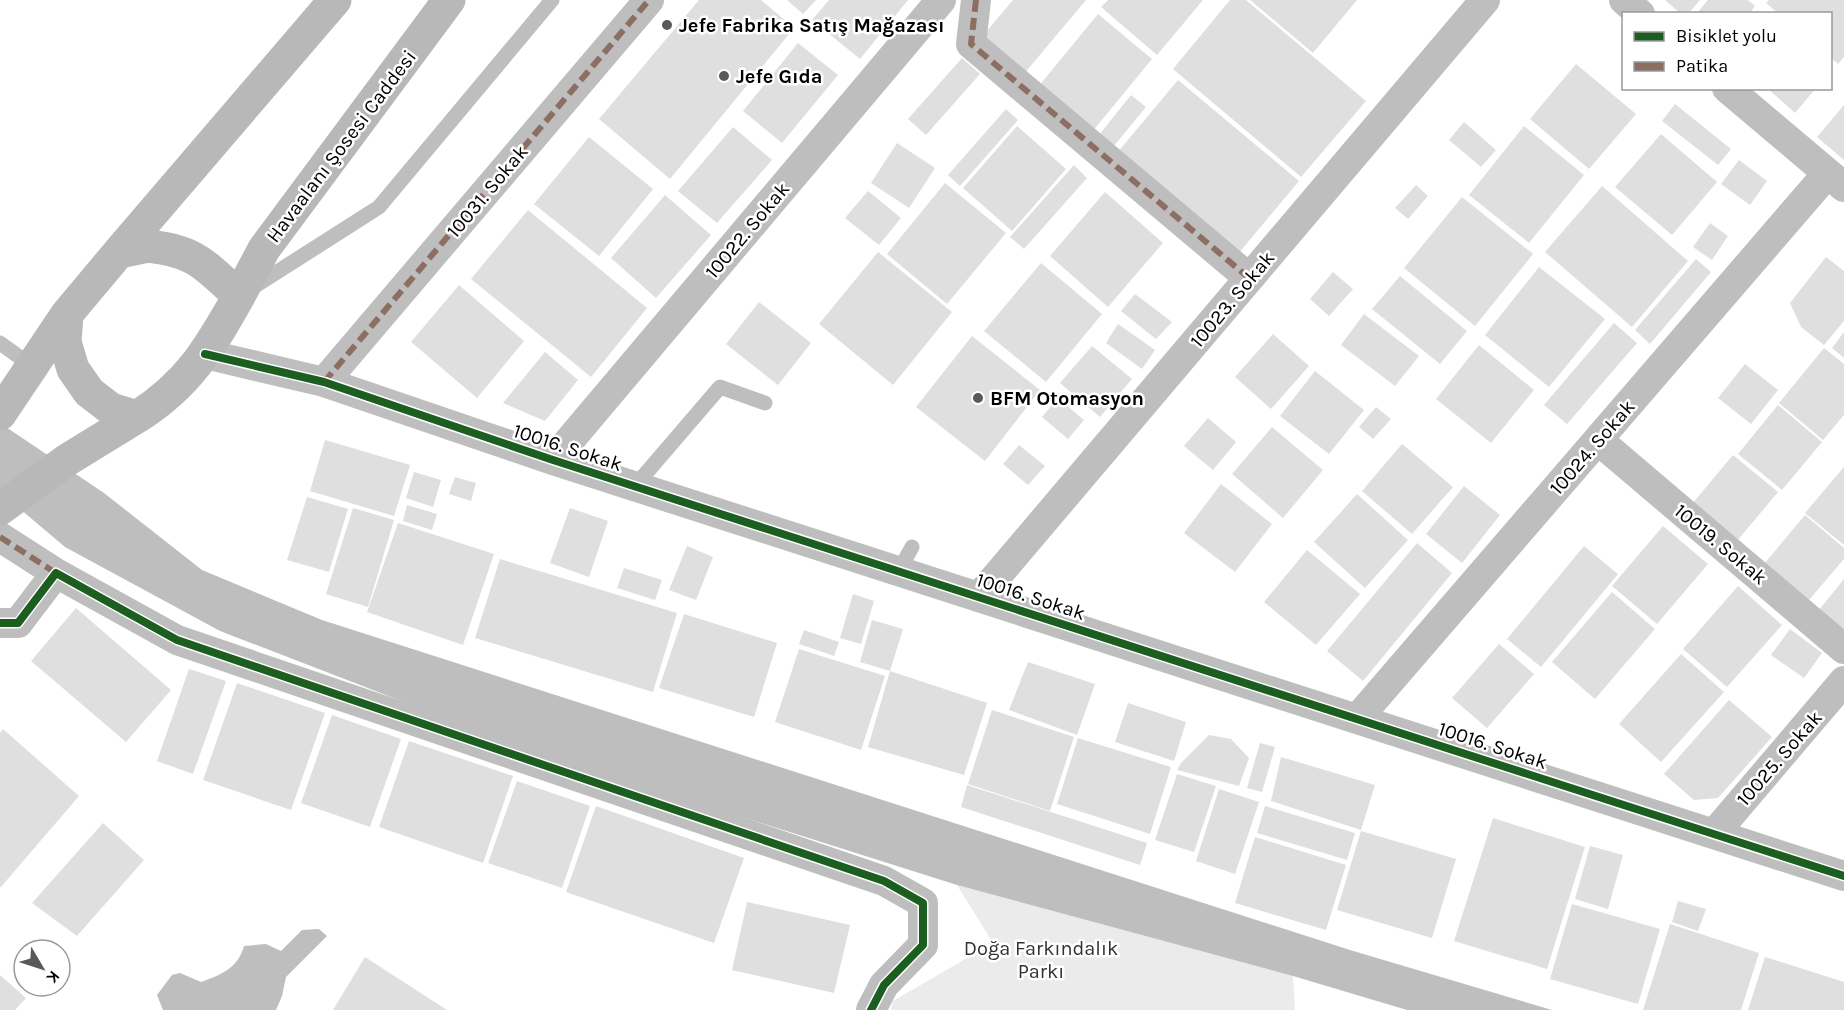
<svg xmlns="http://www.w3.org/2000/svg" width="1844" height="1010" viewBox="0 0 1844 1010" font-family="Karla,sans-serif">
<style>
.green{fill:#ebebeb}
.water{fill:#bebebe}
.building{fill:#dfdfdf}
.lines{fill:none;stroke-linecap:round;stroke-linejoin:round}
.lane{stroke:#bebebe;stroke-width:15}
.street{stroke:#bebebe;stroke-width:30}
.secondary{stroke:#b8b8b8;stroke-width:33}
.quiet{stroke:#8d6e63;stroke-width:6;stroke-dasharray:12 6;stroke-linecap:butt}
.cycleway-casing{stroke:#fff;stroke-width:11}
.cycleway{stroke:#1b5e20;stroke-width:8}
.poi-dot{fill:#595959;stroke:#fff;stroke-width:2}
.labels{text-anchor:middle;stroke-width:5;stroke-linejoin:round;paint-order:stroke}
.poi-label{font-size:20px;font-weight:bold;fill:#000;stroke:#fff;text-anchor:start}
.street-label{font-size:20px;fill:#000;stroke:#fff}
.park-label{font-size:20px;fill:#323232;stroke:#fff}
</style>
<rect width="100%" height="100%" fill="#fff"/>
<path class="green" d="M957,885L1293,976L1295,1010H891L893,1001L993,943Z"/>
<path class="water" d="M0,423L104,493L202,570L322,620L1350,950L1552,1010H1407L1293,976L957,885L518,746L220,631L65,547L0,492Z
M319,929L327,936L286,977L282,996L276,1010H163L157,995L172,975L180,973L201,982C221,975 238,968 244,946L266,944L281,951L302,930Z"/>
<path class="building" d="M699,0H761L794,28L670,179L599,119Z
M787,0H816L803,14Z
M829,0H908L860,59L812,20Z
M1013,0H1086L1023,75L980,39Z
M1108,0H1203L1157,55L1101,7Z
M1230,0H1246L1366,101L1301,177L1173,69Z
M1250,0H1357L1313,53Z
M1665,0H1700L1688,14H1681Z
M1708,0H1748L1755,6L1749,14H1696Z
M1769,0H1844V57L1838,64L1830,57V14H1779L1766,3Z
M1098,14L1152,59L1092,132L1038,87Z
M798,43L838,75L782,143L743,111Z
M962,58L980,74L926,135L908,119Z
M1576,64L1636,114L1589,169L1530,119Z
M1178,80L1299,181L1238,254L1117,153Z
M1767,88H1816L1795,113Z
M1131,95L1146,107L1109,152L1095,140Z
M1675,104L1731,149L1718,165L1662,121Z
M1844,105V160L1817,137Z
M1006,109L1018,120L960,186L948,175Z
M1464,122L1496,150L1481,167L1449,140Z
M1017,126L1066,169L1012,231L963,188Z
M1524,126L1584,175L1529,243L1469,195Z
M733,127L772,160L717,223L678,191Z
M1661,134L1717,182L1672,235L1615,187Z
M589,137L653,189L599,256L534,204Z
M897,143L935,168L909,208L871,183Z
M1739,160L1767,181L1750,205L1721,184Z
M1074,165L1087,178L1024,249L1010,237Z
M945,183L1006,233L947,304L887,254Z
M1416,185L1428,196L1408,219L1395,208Z
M1602,186L1688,261L1632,327L1545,252Z
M868,191L901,218L879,245L845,218Z
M1105,192L1163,243L1108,307L1050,256Z
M665,195L711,235L656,298L611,258Z
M1462,197L1533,254L1475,326L1404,268Z
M528,210L647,308L591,377L471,279Z
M1710,223L1728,236L1712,260L1693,247Z
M878,252L952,312L893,385L819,324Z
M1826,257L1844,271V321L1824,345L1801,327L1790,303Z
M1696,259L1711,272L1650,344L1635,330Z
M1041,263L1102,314L1046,382L984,331Z
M1539,267L1605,319L1549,387L1485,335Z
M1333,272L1353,289L1329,316L1310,299Z
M1400,276L1467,331L1440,364L1372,309Z
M459,285L524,341L477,398L411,342Z
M1135,294L1172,322L1156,339L1121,311Z
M759,302L811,343L778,385L726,344Z
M1364,314L1419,356L1395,386L1341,345Z
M1614,323L1637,343L1567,424L1544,405Z
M1118,324L1155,350L1142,369L1106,343Z
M1844,332V358L1832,348Z
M1273,334L1309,366L1271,409L1235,377Z
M972,336L1040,390L985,461L916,407Z
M1479,345L1534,390L1491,443L1436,399Z
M1092,346L1132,379L1100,417L1060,383Z
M1824,348L1844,364V415L1823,440L1779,403Z
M545,352L578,380L545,421L503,403Z
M1745,364L1778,390L1751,424L1718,398Z
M1315,371L1364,410L1329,454L1280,416Z
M1058,398L1084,420L1068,439L1042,417Z
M1778,405L1822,442L1782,490L1738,454Z
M1376,407L1391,419L1373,439L1359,427Z
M1208,418L1236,442L1213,470L1184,446Z
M1272,427L1323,470L1283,518L1232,474Z
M325,440L410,465L394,516L310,491Z
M1402,444L1453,487L1412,534L1362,491Z
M1019,445L1045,466L1028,485L1003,464Z
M1733,455L1778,492L1732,547L1687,510Z
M1844,467V545L1805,513Z
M414,472L441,480L433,507L406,498Z
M455,477L476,483L471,501L449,494Z
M1221,484L1272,524L1235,572L1184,533Z
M1464,486L1500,515L1462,563L1426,534Z
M1357,494L1408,540L1365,588L1314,542Z
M307,497L348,509L329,572L287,560Z
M407,505L437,514L432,530L403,521Z
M353,508L394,520L368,607L326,594Z
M570,508L608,521L589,577L550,563Z
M1805,515L1844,548V559L1803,607L1759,570Z
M398,523L494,554L463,645L367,612Z
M1663,526L1708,564L1657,624L1612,586Z
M1417,543L1452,573L1363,681L1327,651Z
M687,546L713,557L696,600L669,590Z
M1584,546L1618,574L1541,667L1507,639Z
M1307,550L1360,594L1316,645L1264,602Z
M500,559L677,613L653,692L475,638Z
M624,568L662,580L655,600L617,588Z
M1844,579V630L1819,610Z
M1738,586L1782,625L1727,687L1683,649Z
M1612,592L1655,629L1595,699L1552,662Z
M853,594L874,601L861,644L840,638Z
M76,608L171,690L126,742L31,661Z
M684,614L777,643L754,717L659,688Z
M872,620L903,629L890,671L860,662Z
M1790,629L1822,653L1804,678L1771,655Z
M804,630L839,642L834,656L799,644Z
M1499,644L1534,674L1487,728L1452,698Z
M799,649L885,676L861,750L775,722Z
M1681,654L1724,692L1661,762L1619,724Z
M1028,662L1095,684L1077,735L1009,710Z
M189,669L226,681L193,774L157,761Z
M890,671L987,703L964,775L868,747Z
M237,683L325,713L291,810L203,780Z
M1729,700L1772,737L1718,798L1694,800L1664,774Z
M1128,703L1186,722L1174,761L1115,742Z
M992,710L1074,737L1050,811L968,784Z
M332,715L401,739L370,827L301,803Z
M3,729L79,796L0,888V733Z
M1209,735L1231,739L1249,758L1239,786L1177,770L1181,763Z
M1078,738L1171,767L1150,834L1057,804Z
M409,741L513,776L483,863L379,827Z
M1260,743L1275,747L1262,792L1247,788Z
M1281,757L1375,785L1361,830L1271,801Z
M1177,774L1216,786L1194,852L1155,840Z
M517,781L590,806L562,888L488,863Z
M967,785L1147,843L1140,865L961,807Z
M1219,789L1259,802L1235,874L1196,861Z
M596,806L744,858L714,943L566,892Z
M1265,806L1355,833L1347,860L1257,833Z
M1493,818L1585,847L1547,969L1454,941Z
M103,823L144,860L77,936L32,903Z
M1361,831L1456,859L1432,938L1337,910Z
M1255,837L1346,865L1326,930L1235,903Z
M1590,846L1623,855L1608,909L1575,899Z
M1678,901L1706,909L1698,931L1672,922Z
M747,902L850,925L834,993L732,970Z
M1572,904L1660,929L1638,1004L1550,979Z
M1670,924L1759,953L1741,1010H1643Z
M365,957L447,1010H333Z
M1765,957L1844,982V1010H1748Z
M0,975L26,998L15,1010H0Z"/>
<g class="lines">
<path class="lane" d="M252,288L379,207L552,0
M0,343L32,366
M635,486L720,387L765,403
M899,571L912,547"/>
<path class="street" d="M976,0L971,44L1249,278
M1624,0L1640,14
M1727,88L1844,187
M205,354L324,382L553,460L1844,876
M324,382L649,0
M1598,440L1844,649
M553,460L941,0
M0,537L56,573
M979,597L1485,0
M0,623H18L56,573L177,640L884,881L923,903V945L884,985L871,1010
M1357,719L1827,174
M1714,834L1844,681"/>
<path class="secondary" d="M148,246C196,251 205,265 239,296C209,349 189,384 137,417L111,409L89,392L73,369L65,342L67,314L119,252Z
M119,252L335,0
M239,296L264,249L449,0
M0,414L67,314
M0,509L67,460L137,417"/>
<path class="quiet" d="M976,0L971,44L1249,278
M324,382L649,0
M0,537L56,573"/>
<g class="cycleway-casing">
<path id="cycleway" d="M205,354L324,382L553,460L1844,876
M0,623H18L56,573L177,640L884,881L923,903V945L884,985L871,1010"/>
</g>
<use href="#cycleway" class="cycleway"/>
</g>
<g class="poi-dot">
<circle cx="667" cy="25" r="6"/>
<circle cx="724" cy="76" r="6"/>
<circle cx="978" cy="398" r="6"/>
</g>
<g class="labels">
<g class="poi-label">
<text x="679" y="32">Jefe Fabrika Satış Mağazası</text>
<text x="736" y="83">Jefe Gıda</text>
<text x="990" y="405">BFM Otomasyon</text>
</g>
<g class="street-label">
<text transform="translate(341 146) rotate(-53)" y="7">Havaalanı Şosesi Caddesi</text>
<text transform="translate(487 191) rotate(-50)" y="7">10031. Sokak</text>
<text transform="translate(747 230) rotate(-50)" y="7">10022. Sokak</text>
<text transform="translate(1232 299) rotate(-50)" y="7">10023. Sokak</text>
<text transform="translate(568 447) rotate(18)" y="7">10016. Sokak</text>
<text transform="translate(1592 447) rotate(-49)" y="7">10024. Sokak</text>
<text transform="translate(1721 544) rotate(40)" y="7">10019. Sokak</text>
<text transform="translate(1031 596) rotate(18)" y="7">10016. Sokak</text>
<text transform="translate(1493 745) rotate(18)" y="7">10016. Sokak</text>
<text transform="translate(1779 758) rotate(-49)" y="7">10025. Sokak</text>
</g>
<g class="park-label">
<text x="1041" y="955">Doğa Farkındalık<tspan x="1041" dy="23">Parkı</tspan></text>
</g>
</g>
<rect x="1622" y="12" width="210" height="78" fill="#ffffff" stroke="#999999" stroke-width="1.5"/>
<rect x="1634" y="32" width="30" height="9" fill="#1b5e20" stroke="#999999" stroke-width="1.5"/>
<text x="1676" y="42" font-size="18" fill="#000000">Bisiklet yolu</text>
<rect x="1634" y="62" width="30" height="9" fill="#8d6e63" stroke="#999999" stroke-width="1.5"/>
<text x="1676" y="72" font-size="18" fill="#000000">Patika</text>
<g transform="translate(42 968) rotate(129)"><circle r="28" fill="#ffffff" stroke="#999999" stroke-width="1.5"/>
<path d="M0-4.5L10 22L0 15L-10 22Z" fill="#595959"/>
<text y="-9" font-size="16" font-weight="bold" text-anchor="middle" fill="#000000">K</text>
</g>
</svg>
